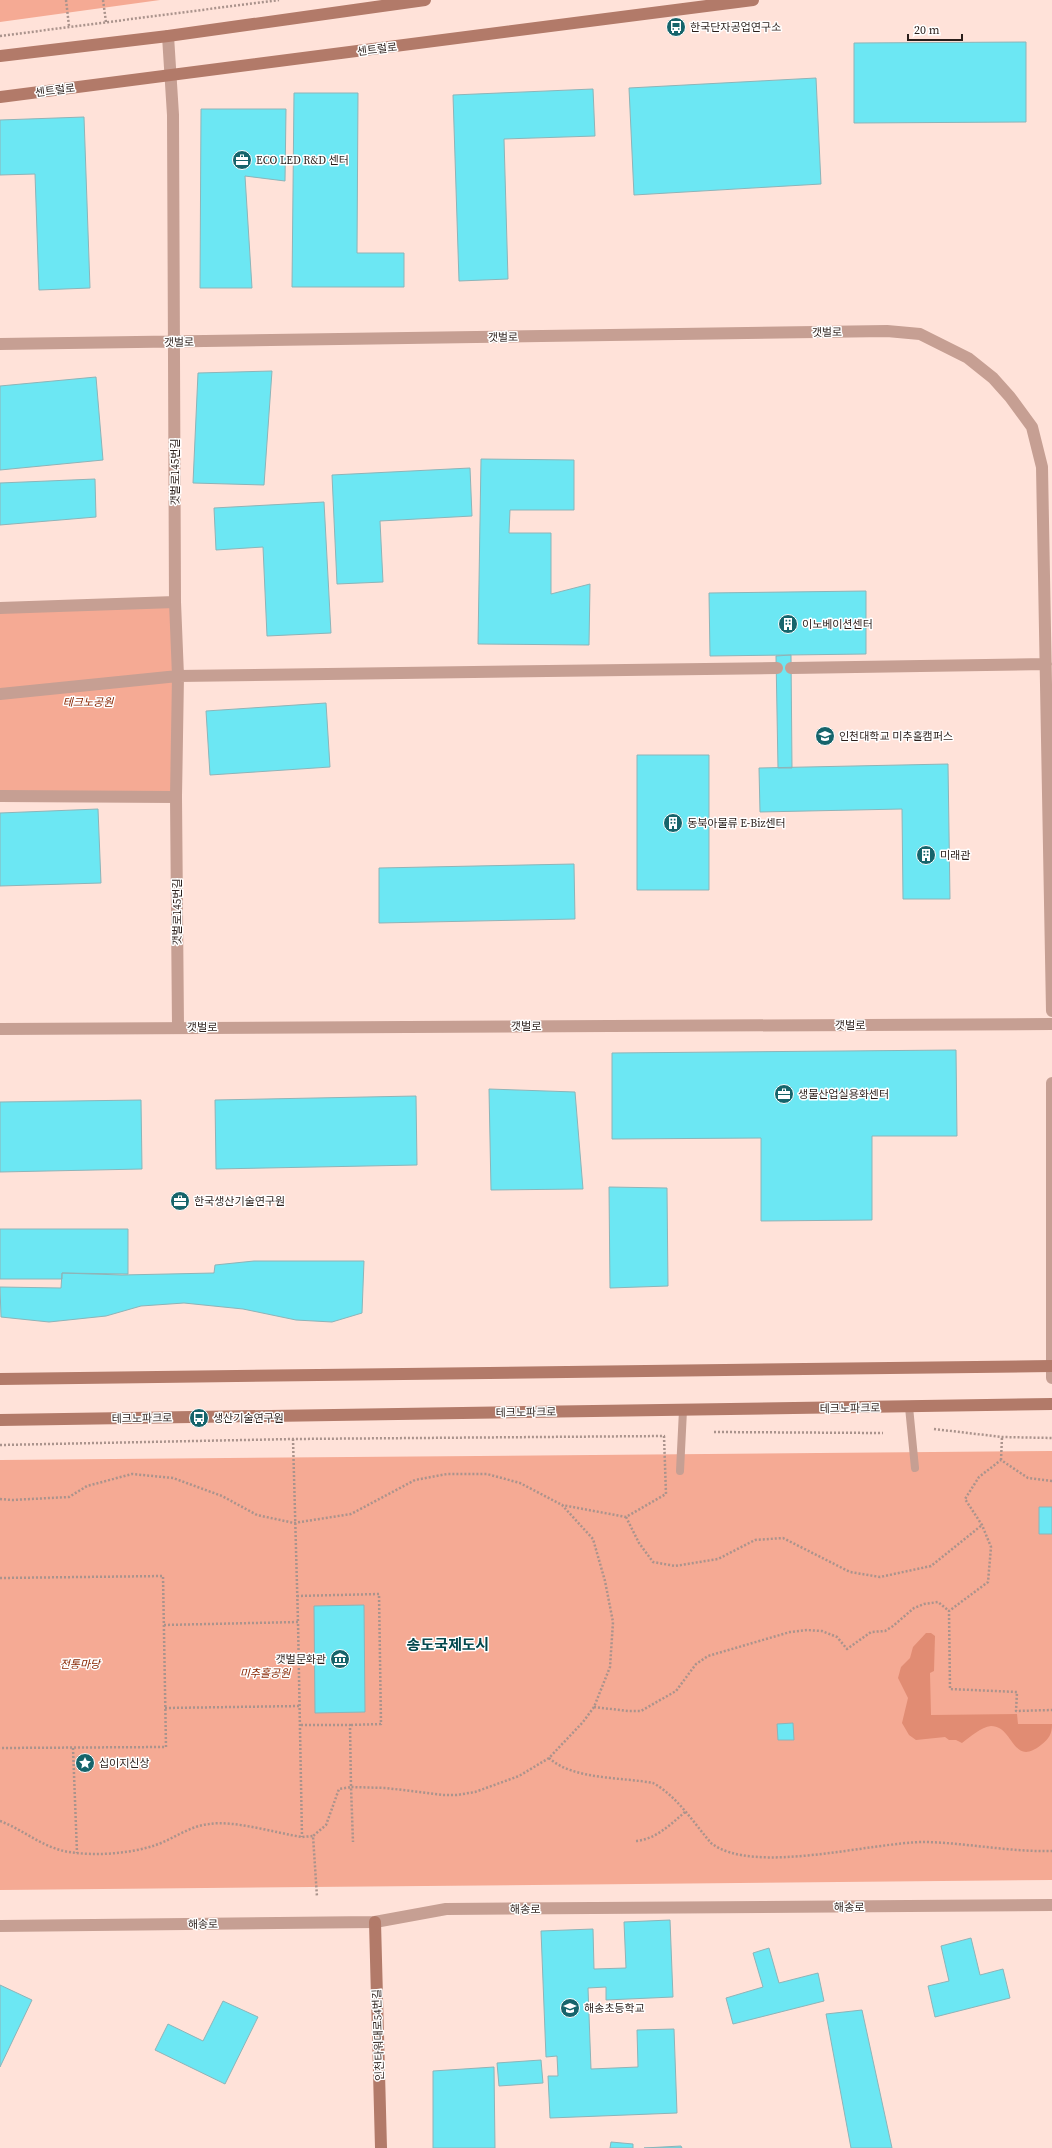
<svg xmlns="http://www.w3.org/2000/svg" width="1052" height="2148" viewBox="0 0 1052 2148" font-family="'Source Serif 4','Noto Sans KR',serif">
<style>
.green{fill:#f5aa94}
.water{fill:#e18c73}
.building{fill:#6ce7f3;stroke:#8db4b8}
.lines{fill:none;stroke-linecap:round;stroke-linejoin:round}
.path{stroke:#aa938c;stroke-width:2.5;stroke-dasharray:2 2;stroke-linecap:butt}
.lane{stroke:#c69f93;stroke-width:8}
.street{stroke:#c69f93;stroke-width:12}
.secondary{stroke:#b27a69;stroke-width:12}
.labels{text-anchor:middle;stroke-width:3;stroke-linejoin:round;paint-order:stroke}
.poi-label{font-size:11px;fill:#2a1e1a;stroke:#fff;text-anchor:start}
.street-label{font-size:11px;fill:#2a1e1a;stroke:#fff}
.park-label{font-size:11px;font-style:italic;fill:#882500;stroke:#fff}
.district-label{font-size:15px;font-weight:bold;fill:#02464b;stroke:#fff}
</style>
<rect width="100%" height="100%" fill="#ffe2d9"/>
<path class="green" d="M0,0H160L0,22Z
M175,602L176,797L0,796V608Z
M1052,1451V1880L0,1890V1460Z"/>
<path class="water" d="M926,1633H931L935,1636L934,1671L930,1673L931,1715L1017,1714L1018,1724H1052C1052,1734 1049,1739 1041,1745C1012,1768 1014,1726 991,1726C981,1727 970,1737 962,1743L956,1740H949L945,1737L916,1740L909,1735L902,1723L908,1698L898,1678L901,1667L910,1658L913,1647Z"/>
<path class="building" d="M1026,42V122L854,123V43Z
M816,78L821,184L634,195L629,88Z
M593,89L595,136L504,139L508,279L459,281L453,95Z
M294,93H358L357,253H404V287H292Z
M201,109H286L285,181L245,176L252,288H200Z
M84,117L90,288L39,290L35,174L0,175V120Z
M272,371L264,485L193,483L198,373Z
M96,377L103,460L0,470V386Z
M481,459L574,460V510H510L509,533H551V594L590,584L589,645L478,644Z
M470,468L472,516L380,521L383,582L337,584L332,475Z
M95,479L96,517L0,525V483Z
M324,502L331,633L267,636L263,547L216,550L214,508Z
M866,591V654L710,656L709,593Z
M791,655L792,768H778L776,656Z
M326,703L330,767L210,775L206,711Z
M637,755H709V890H637Z
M948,764L950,899H903L902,809L760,812L759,768Z
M98,809L101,883L0,886V813Z
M574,864L575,919L379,923V868Z
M956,1050L957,1136H872V1220L761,1221V1138L612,1139V1053Z
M489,1089L575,1092L583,1189L491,1190Z
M416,1096L417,1165L216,1169L215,1100Z
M141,1100L142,1169L0,1172V1102Z
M609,1187L667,1188L668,1286L610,1288Z
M0,1229H128V1274L62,1273V1279H0Z
M254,1261H364L362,1313L332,1322L296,1320L243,1309L184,1303L141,1306L106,1316L49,1322L1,1317L0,1287L61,1288L62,1273L122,1275L214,1273L215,1265Z
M1039,1507H1052V1534H1039Z
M364,1605L365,1712L315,1713L314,1606Z
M793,1723L794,1740H778L777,1724Z
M670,1920L673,1997L606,2000V1987L588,1988L591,2069L638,2067L637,2030L674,2029L677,2113L550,2118L548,2076H558L557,2056L546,2057L541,1931L593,1929L594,1969L626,1968L624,1922Z
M971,1938L980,1975L1003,1969L1010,1998L935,2017L928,1986L949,1981L941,1946Z
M769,1948L779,1983L818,1973L824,2001L733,2024L726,1998L763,1987L753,1953Z
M0,1985L32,2000L0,2067Z
M223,2001L258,2017L225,2084L155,2050L168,2024L203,2041Z
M862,2010L892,2148H851L826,2014Z
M541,2060L543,2083L499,2086L497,2063Z
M494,2067L495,2148H433V2071Z
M611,2142L633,2144V2148H610Z
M681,2146L682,2148H644Z"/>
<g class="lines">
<path class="path" d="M66,0L69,26
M103,0L106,22
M0,36L279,0
M934,1429L1002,1437L1052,1438
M714,1432L883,1433
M293,1439L298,1622
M0,1445L293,1439L664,1436L666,1494L626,1517L562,1505
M1001,1460L1002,1437
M1052,1481L1028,1478L1001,1460L979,1477L965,1499L982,1525L991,1547L988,1582L949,1611L950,1689L1017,1692L1016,1711L1052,1710
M0,1499L12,1500L69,1497L87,1486L132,1474L173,1478L222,1496L257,1515L294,1523L351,1514L415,1480L447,1474H487L520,1483L562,1505L593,1539L605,1581L613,1622L610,1667L594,1707L583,1722L549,1758L519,1776L475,1792L457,1795H444L386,1788L351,1787L353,1842
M626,1517L639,1543L653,1562L675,1566L718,1559L755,1540L783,1538L850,1572L880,1577L931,1566L982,1525
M0,1578L163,1576L166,1747L0,1748
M297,1596L379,1594L381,1724L350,1725
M164,1625L298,1622L302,1837
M594,1707L628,1711H641L676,1691L696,1664L708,1656L790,1632L807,1630L822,1631L837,1637L847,1649L871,1632L885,1631L893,1626L914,1608L924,1604L938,1602L949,1611
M165,1708L300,1706
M301,1725H350L351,1787L339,1789L326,1825L313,1836
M73,1748L77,1853
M549,1758C573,1780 622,1777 653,1783C677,1796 693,1822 711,1843C753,1876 871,1842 925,1842C968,1843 1009,1852 1052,1851
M0,1821C24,1830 43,1848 69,1852C95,1856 127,1854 153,1846C172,1840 189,1826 209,1824C234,1820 276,1833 302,1837L313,1836L317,1897
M636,1841C656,1839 670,1825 685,1812"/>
<path class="lane" d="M909,1407L915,1468
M680,1471L683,1410"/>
<path class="street" d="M168,36L173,115L175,602L178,676L176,797L178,1027
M0,344L887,331L920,334L968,358L993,378L1010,397L1032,427L1042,467L1052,1011
M0,608L175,602
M791,668L1046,664
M0,694L178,676L777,668
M0,796L176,797
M0,1029L1052,1024
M1052,1083V1378
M0,1926L375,1922L446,1909L1052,1905"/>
<path class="secondary" d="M0,56L168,36L425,0
M0,97L753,0
M0,1379L1052,1366
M0,1420L1052,1404
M375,1922L381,2148"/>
</g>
<defs>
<g id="bus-disc" transform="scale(1)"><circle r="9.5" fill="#16646b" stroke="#fff"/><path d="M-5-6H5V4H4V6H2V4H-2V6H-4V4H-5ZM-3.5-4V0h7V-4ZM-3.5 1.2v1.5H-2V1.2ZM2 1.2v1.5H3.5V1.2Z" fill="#fff"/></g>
<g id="office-disc" transform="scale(1)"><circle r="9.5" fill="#16646b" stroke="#fff"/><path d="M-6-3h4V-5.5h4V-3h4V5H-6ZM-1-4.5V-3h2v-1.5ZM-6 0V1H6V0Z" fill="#fff"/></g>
<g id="building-disc" transform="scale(1)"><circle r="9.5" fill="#16646b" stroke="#fff"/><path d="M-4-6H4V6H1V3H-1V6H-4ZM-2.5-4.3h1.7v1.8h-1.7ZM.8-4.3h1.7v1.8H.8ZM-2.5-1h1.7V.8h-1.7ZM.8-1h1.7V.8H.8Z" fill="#fff"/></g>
<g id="university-disc" transform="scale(1)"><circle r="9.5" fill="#16646b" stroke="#fff"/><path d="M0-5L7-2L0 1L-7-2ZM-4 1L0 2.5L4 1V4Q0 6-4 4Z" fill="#fff"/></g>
<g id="museum-disc" transform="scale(1)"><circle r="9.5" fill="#16646b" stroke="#fff"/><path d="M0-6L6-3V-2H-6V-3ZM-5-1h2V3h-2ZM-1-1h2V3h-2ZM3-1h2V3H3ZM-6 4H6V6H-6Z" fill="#fff"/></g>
<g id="sight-disc" transform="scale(1)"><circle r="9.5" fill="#16646b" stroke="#fff"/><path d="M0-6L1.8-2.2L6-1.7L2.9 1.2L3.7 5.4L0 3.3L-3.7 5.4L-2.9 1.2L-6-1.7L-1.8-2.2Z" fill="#fff"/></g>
<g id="school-disc" transform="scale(1)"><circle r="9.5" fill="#16646b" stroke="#fff"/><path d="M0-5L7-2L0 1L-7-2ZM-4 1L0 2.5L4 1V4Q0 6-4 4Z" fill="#fff"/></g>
</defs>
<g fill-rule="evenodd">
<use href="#bus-disc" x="676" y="27"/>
<use href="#office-disc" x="242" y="160"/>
<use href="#building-disc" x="788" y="624"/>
<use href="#university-disc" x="825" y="736"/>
<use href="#building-disc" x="673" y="823"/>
<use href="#building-disc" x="926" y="855"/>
<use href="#office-disc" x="784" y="1094"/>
<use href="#office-disc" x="180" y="1201"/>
<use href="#bus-disc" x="199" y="1418"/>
<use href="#museum-disc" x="340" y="1659"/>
<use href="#sight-disc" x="85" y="1763"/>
<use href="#school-disc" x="570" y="2008"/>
</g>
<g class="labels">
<g class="poi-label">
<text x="690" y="31">한국단자공업연구소</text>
<text x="256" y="164">ECO LED R&amp;D 센터</text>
<text x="802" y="628">이노베이션센터</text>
<text x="839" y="740">인천대학교 미추홀캠퍼스</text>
<text x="687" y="827">동북아물류 E-Biz센터</text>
<text x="940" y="859">미래관</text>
<text x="798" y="1098">생물산업실용화센터</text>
<text x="194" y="1205">한국생산기술연구원</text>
<text x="213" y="1422">생산기술연구원</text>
<text x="326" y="1663" text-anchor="end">갯벌문화관</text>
<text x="99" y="1767">십이지신상</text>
<text x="584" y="2012">해송초등학교</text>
</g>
<g class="street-label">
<text transform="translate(377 49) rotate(-7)" y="4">센트럴로</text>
<text transform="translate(55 90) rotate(-7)" y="4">센트럴로</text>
<text transform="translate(827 332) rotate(-1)" y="4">갯벌로</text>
<text transform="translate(503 337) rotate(-1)" y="4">갯벌로</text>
<text transform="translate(179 342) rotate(-1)" y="4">갯벌로</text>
<text transform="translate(175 472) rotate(-90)" y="4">갯벌로145번길</text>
<text transform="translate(177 912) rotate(-90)" y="4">갯벌로145번길</text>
<text x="850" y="1029">갯벌로</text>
<text x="526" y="1030">갯벌로</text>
<text x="202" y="1031">갯벌로</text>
<text transform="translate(850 1408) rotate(-1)" y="4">테크노파크로</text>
<text transform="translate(526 1412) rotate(-1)" y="4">테크노파크로</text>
<text transform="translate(142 1418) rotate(-1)" y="4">테크노파크로</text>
<text x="849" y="1911">해송로</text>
<text x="525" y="1913">해송로</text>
<text transform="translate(203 1924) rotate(-1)" y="4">해송로</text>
<text transform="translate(378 2035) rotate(-92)" y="4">인천타워대로54번길</text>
</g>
<g class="park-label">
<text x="88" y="706">테크노공원</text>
<text x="80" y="1668">전통마당</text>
<text x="265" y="1677">미추홀공원</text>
</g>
<g class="district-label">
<text x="448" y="1650">송도국제도시</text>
</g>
</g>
<path d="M908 34v6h54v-6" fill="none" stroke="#2a1e1a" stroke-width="2"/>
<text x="914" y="34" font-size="12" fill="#2a1e1a" stroke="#ffffff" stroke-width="3" paint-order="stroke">20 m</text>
</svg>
